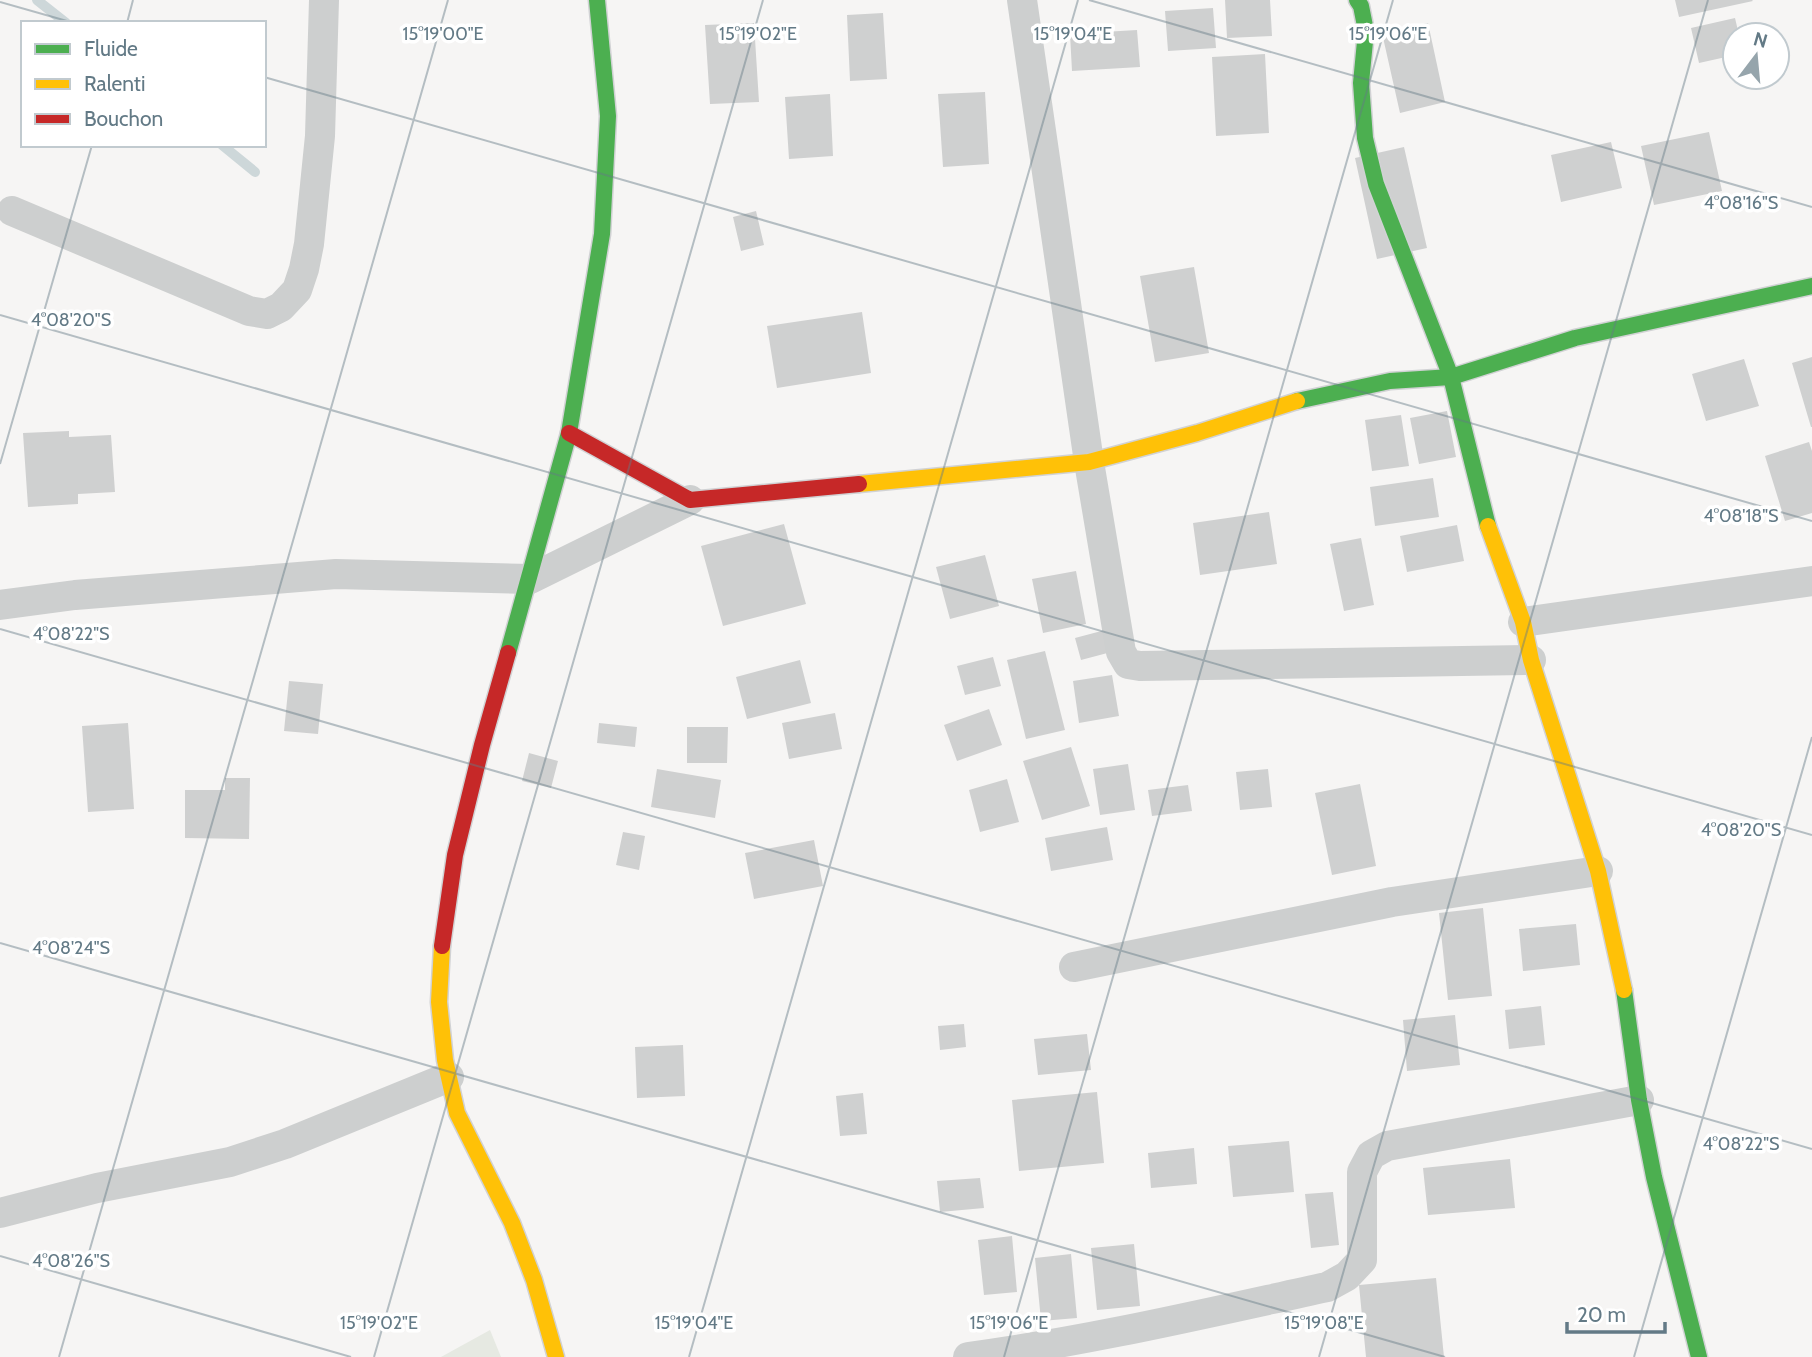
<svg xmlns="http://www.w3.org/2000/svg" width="1812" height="1357" viewBox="0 0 1812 1357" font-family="Cabin,sans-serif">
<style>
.green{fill:#e6e9e2}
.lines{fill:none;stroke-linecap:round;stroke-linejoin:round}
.stream{stroke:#cdd7d9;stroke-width:10}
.building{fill:#cfd0d0}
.fast-casing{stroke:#d1d2d4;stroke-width:19}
.slow-casing{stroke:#d1d2d4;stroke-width:19}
.jam-casing{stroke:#d1d2d4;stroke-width:19}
.street{stroke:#cdcfcf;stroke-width:30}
.fast{stroke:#4caf50;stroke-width:16}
.slow{stroke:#ffc107;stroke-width:16}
.jam{stroke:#c62828;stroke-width:16}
.ticks{fill:none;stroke:#637a86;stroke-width:2;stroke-opacity:0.45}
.ticks-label{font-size:18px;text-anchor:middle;fill:#637a86;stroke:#fff;stroke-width:7;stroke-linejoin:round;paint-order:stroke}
</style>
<rect width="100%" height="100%" fill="#f6f5f4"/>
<path class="green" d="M490,1330L501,1357H441Z"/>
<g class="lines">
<path class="stream" d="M37,0L66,23
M222,145L255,172"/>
</g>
<path class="building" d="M1225,0H1270L1272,36L1227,38Z
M1675,0H1752L1753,1L1679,17Z
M1213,8L1216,48L1168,51L1165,11Z
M883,13L887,79L850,81L847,15Z
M1735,18L1739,35H1735V55L1699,63L1691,28Z
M754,23L759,102L710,104L705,25Z
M1428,23L1445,102L1400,113L1382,33Z
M1137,30L1140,67L1072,71L1070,34Z
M1265,54L1269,133L1216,136L1212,57Z
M985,92L989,164L943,167L938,94Z
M830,94L833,156L789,159L785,97Z
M1709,132L1722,191L1654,205L1641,146Z
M1611,142L1622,188L1561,202L1551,155Z
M1404,147L1427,248L1377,259L1355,158Z
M756,211L764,245L741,251L733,217Z
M1194,267L1209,353L1155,362L1140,276Z
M862,312L871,373L777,388L767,326Z
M1812,357V427H1811L1792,363Z
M1744,359L1759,406L1706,421L1692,374Z
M1447,411L1456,457L1419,464L1410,418Z
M1401,415L1409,466L1372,471L1365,420Z
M69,431V437L111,435L115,492L78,494V504L28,507L23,433Z
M1809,442L1812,451V513L1785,521L1765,456Z
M1433,478L1439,517L1375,526L1370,487Z
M1269,512L1277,564L1200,575L1193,523Z
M784,524L806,604L723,626L701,546Z
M1457,525L1464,561L1407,572L1400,536Z
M1361,538L1374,605L1344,611L1330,544Z
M985,555L999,606L950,619L936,567Z
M1076,571L1086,624L1043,633L1032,579Z
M1109,629L1115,651L1081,660L1075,638Z
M1045,651L1065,730L1026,739L1007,660Z
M993,657L1001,686L965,695L957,666Z
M800,660L811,703L747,719L736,677Z
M1112,675L1119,716L1079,723L1073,681Z
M289,681L323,684L318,734L284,731Z
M989,709L1002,745L957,761L944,725Z
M835,713L842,749L789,759L782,723Z
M128,723L134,809L88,812L82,726Z
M599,723L637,727L635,747L597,743Z
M687,727H728L727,763H687Z
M1071,747L1090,806L1042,820L1023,761Z
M529,753L558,761L551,788L522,781Z
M1128,764L1135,810L1100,815L1093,769Z
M657,769L721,780L715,818L651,807Z
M1268,769L1272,807L1240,810L1236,772Z
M225,778H250L249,839L185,838V790H225Z
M1007,779L1019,822L980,832L969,790Z
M1360,784L1376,866L1332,875L1315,793Z
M1188,785L1192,811L1152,816L1148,790Z
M1107,827L1113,860L1051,871L1045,838Z
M623,832L645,836L639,870L616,865Z
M814,840L823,886L754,899L745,853Z
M1483,908L1492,996L1448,1000L1439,913Z
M1576,924L1580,965L1523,971L1519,929Z
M1541,1006L1545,1045L1509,1049L1505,1010Z
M1455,1015L1460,1065L1407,1071L1403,1020Z
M964,1024L966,1047L940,1050L938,1026Z
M1087,1034L1091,1070L1038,1075L1034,1039Z
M683,1045L685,1096L637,1098L635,1047Z
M1097,1092L1104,1163L1019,1171L1012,1100Z
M863,1093L867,1134L840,1136L836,1096Z
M1289,1141L1294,1192L1233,1197L1228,1146Z
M1194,1148L1197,1184L1151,1188L1148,1153Z
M1510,1159L1515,1208L1428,1215L1423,1168Z
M980,1178L984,1208L940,1212L937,1181Z
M1333,1192L1339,1245L1311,1248L1305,1194Z
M1012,1236L1017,1292L984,1295L978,1240Z
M1134,1244L1140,1306L1097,1310L1091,1248Z
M1071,1254L1077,1318L1041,1321L1035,1258Z
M1436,1278L1444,1357H1366L1359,1285Z"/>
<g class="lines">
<g class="fast-casing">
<path id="fast" d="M1357,0L1361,6L1366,31L1361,83L1365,138L1376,184L1451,377L1488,526
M1297,401L1390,381L1451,377L1575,338L1812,286
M508,653L569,433L602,234L608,116L597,0
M1624,990L1639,1100L1654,1177L1699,1357"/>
</g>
<g class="slow-casing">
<path id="slow" d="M859,484L1089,462L1197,433L1297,401
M1488,526L1523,622L1531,660L1598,871L1624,990
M442,946L439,1002L445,1060L457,1113L512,1223L534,1280L556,1357"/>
</g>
<g class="jam-casing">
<path id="jam" d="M569,433L690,500L859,484
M442,946L455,855L482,745L508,653"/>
</g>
<path class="street" d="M1022,0L1089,462L1121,652L1128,664L1140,666L1531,660
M12,211L249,311L267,314L281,307L297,290L304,269L309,244L320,136L324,0
M0,605L75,595L336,574L530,579L690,500
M1523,622L1812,581
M1074,967L1392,902L1598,871
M0,1213L97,1188L230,1162L285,1144L449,1077
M968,1357C1089,1341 1207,1313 1327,1287L1347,1276L1362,1260V1172L1371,1155L1387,1146L1639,1100"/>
<use href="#fast" class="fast"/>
<use href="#slow" class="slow"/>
<use href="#jam" class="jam"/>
</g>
<path class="ticks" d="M1089,0L1812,207M0,2L74,23M127,23L133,0M264,77L1812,521M0,315L1812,835M0,464L92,145M0,629L1812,1149M0,943L1445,1357M0,1256L351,1357M59,1357L448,0M374,1357L763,0M689,1357L1078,0M1004,1357L1393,0M1319,1357L1708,0M1634,1357L1812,737"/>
<g class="ticks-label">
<text x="443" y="40">15°19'00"E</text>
<text x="758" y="40">15°19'02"E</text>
<text x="1073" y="40">15°19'04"E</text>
<text x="1388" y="40">15°19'06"E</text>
<text x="1741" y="209">4°08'16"S</text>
<text x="71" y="326">4°08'20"S</text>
<text x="1741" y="522">4°08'18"S</text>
<text x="71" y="640">4°08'22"S</text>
<text x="1741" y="836">4°08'20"S</text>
<text x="71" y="954">4°08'24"S</text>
<text x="1741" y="1150">4°08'22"S</text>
<text x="71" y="1267">4°08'26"S</text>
<text x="379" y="1329">15°19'02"E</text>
<text x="694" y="1329">15°19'04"E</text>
<text x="1009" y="1329">15°19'06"E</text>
<text x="1324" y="1329">15°19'08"E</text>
</g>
<rect x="21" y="21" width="245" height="126" fill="#ffffff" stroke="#c1cacf" stroke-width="2"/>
<rect x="35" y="44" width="35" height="10" fill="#4caf50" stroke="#c1cacf" stroke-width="2"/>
<text x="84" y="56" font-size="21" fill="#637a86">Fluide</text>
<rect x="35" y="79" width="35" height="10" fill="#ffc107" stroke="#c1cacf" stroke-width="2"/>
<text x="84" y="91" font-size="21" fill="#637a86">Ralenti</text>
<rect x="35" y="114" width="35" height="10" fill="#c62828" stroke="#c1cacf" stroke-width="2"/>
<text x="84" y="126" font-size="21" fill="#637a86">Bouchon</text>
<g transform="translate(1756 56) rotate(16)"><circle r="33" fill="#ffffff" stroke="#c1cacf" stroke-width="2"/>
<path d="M0-5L12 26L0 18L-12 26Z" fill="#96a5ac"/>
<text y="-10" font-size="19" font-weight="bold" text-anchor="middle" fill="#637a86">N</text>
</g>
<path d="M1567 1322v10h98v-10" fill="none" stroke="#637a86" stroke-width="3.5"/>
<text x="1577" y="1322" font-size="21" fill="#637a86" stroke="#ffffff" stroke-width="5" paint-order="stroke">20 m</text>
</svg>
